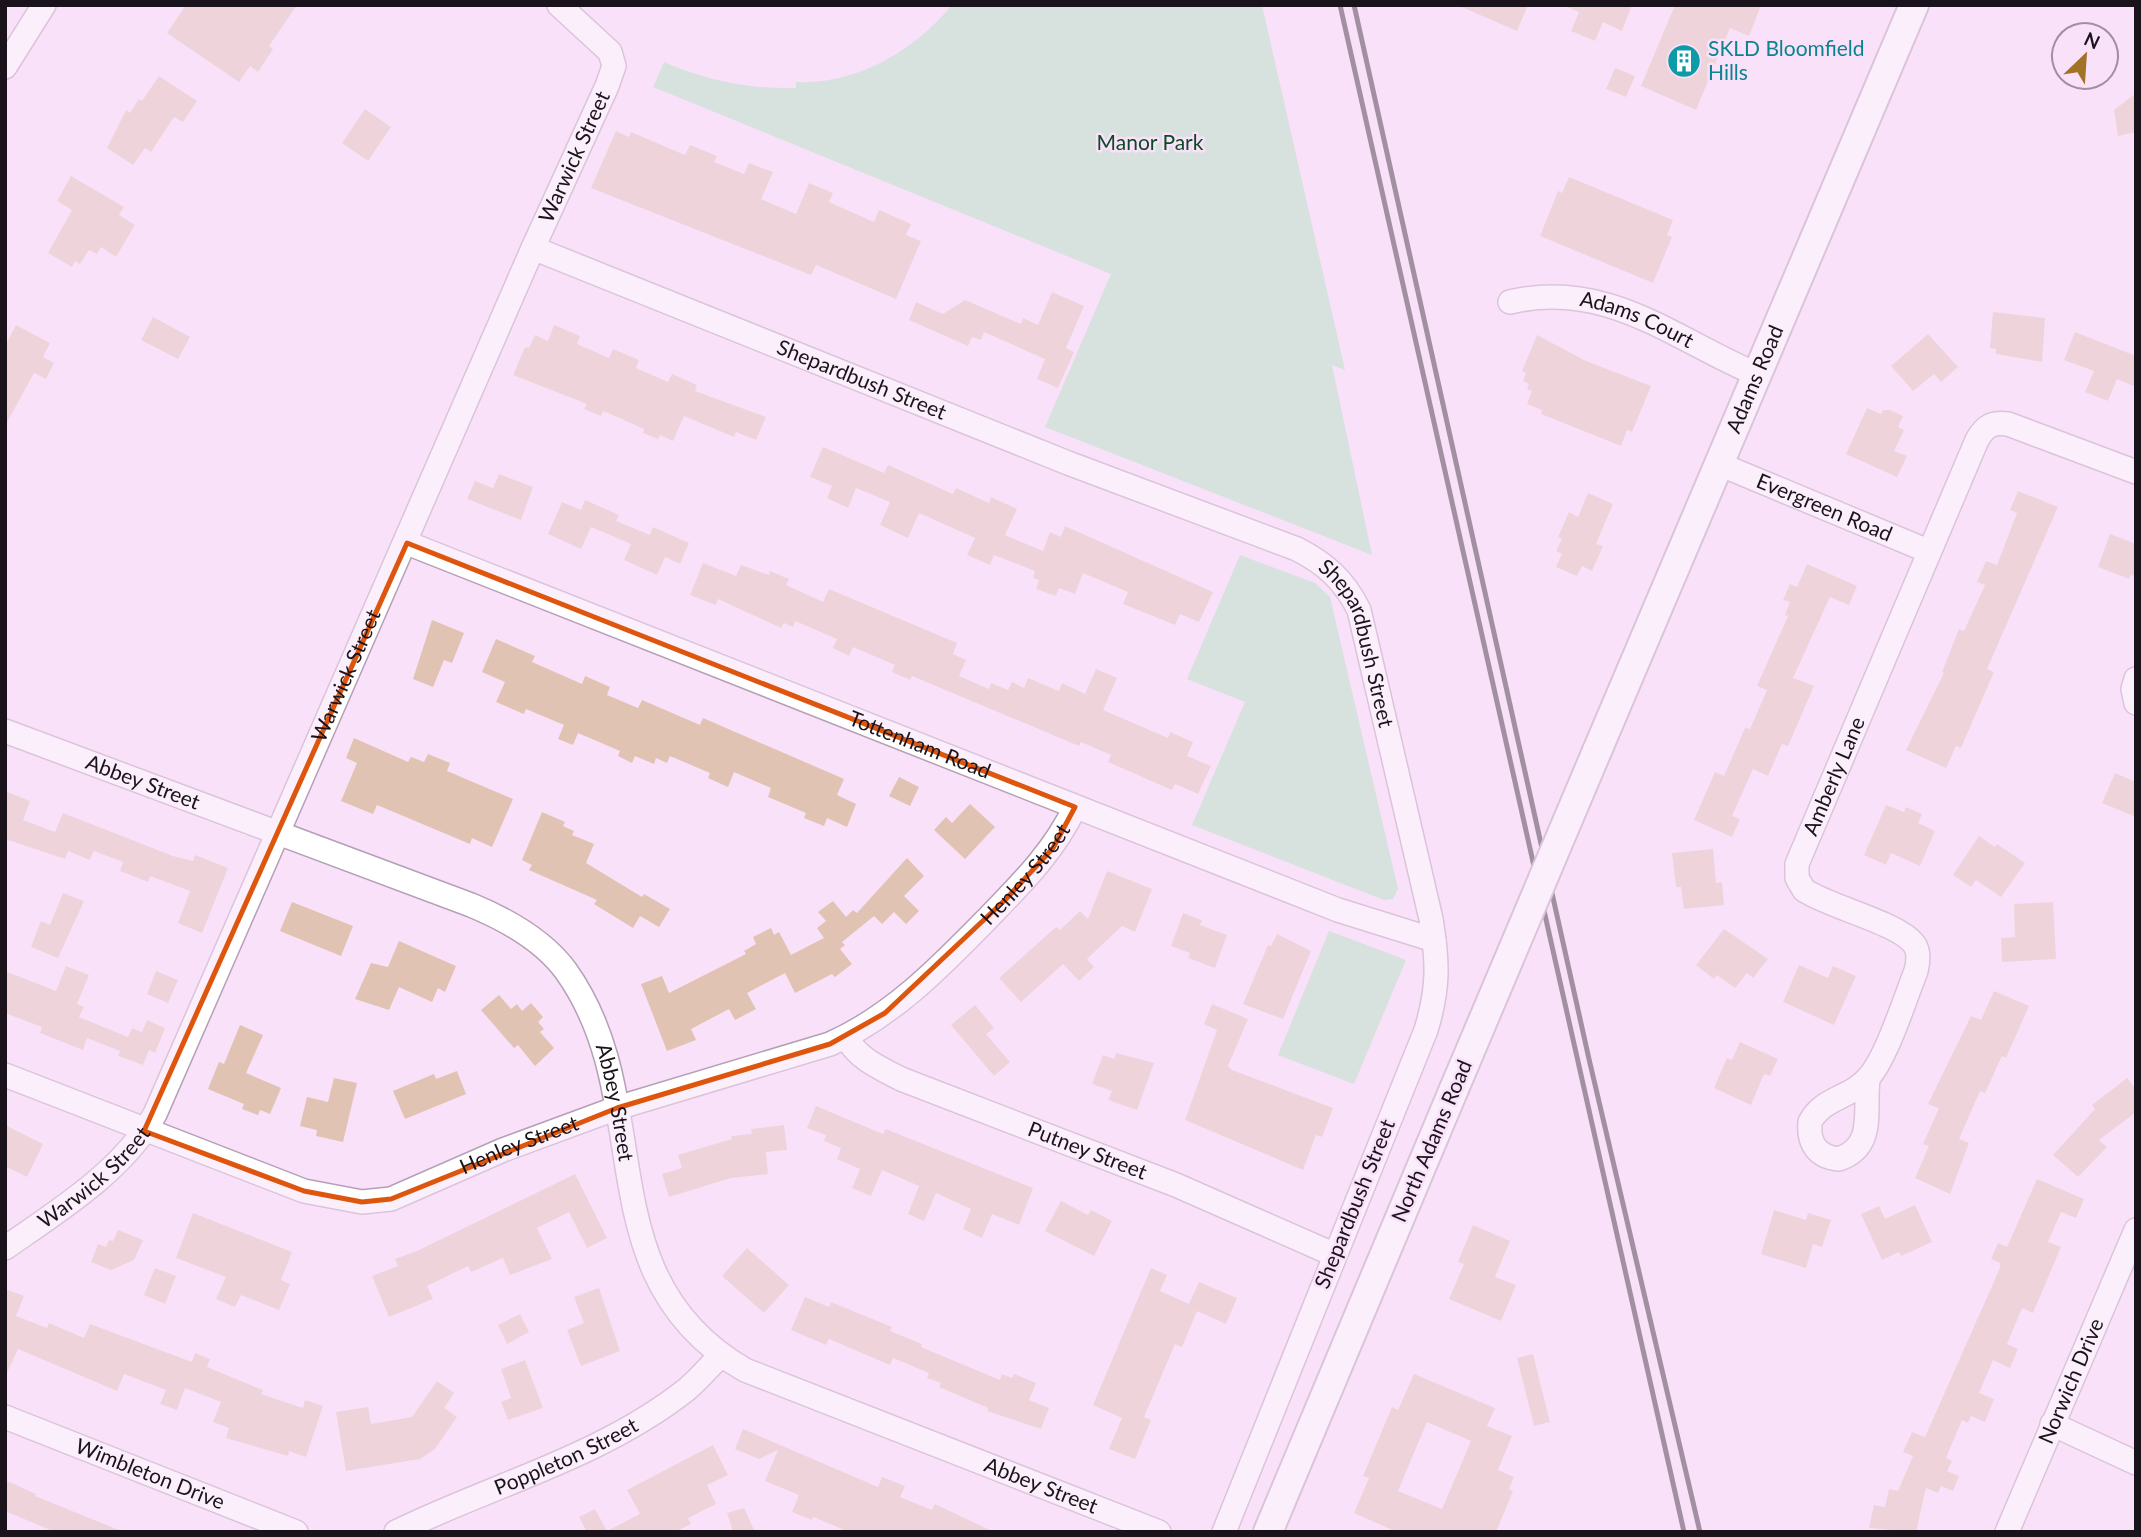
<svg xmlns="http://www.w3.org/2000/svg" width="2141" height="1537" viewBox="0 0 2141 1537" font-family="Lato,sans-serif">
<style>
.green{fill:#aee0ba}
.building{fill:#e1c3b3;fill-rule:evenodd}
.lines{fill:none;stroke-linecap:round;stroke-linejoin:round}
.minor-casing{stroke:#b6a0b6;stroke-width:26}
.major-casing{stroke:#b6a0b6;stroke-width:32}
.minor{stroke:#fff;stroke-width:23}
.major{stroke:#fff;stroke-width:28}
.rail{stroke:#382e38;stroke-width:5}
.major-bridge-casing{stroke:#b6a0b6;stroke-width:32;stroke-linecap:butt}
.major-bridge{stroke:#fff;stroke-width:28}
.marked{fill:none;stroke:#de560d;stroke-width:5;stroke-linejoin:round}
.labels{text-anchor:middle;stroke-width:5;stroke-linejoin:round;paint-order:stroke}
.culture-label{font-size:21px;fill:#0d838f;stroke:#f9e1f9;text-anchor:start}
.park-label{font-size:21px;fill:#0c4a26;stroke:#f9e1f9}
.street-label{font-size:21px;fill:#1b131b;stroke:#f9e1f9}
</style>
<rect width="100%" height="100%" fill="#f9e1f9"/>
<path class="green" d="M952,5H1262L1345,370L1332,365L1372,555L1045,427L1111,274L653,87L664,62C708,81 748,89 796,88V82C856,85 914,51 952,5Z
M1240,555L1315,583L1330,597L1398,889L1393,899L1384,900L1192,825L1245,702L1187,679Z
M1329,931L1406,960L1354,1084L1278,1055Z"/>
<path class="building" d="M186,5H297L269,46L273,49L258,72L250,66L239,82L167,33Z
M1457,5H1528L1517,31Z
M1563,5H1632L1622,31L1603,22L1595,41L1571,31L1579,12Z
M1675,5H1761L1749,36L1730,28L1696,110L1641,86Z
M1615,68L1635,76L1626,97L1606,89Z
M159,76L197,101L183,122L174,117L151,152L145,148L133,165L107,148L126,110L130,113L139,99L142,101Z
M2136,93V132L2118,136L2114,110Z
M365,109L391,127L368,161L342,143Z
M616,131L629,137L631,132L685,155L690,145L717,156L714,162L744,174L749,163L773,172L761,199L796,214L809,183L833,193L829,202L874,222L879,210L911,224L906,235L921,241L896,299L816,265L811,275L591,188Z
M71,176L124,207L119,215L135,225L116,257L101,247L97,254L89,250L80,264L75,261L72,267L48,253L72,210L57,201Z
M1569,177L1673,220L1667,235L1672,237L1653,283L1540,236L1558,191L1562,193Z
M1052,292L1084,306L1066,348L1074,352L1058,388L1037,379L1045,359L984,332L981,340L972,337L968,346L909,320L916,302L943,314L965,300L1021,324L1023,318L1038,325Z
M1993,312L2045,318L2042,362L1996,354V349L1990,348Z
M153,317L190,337L178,359L141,340Z
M16,325L50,343L43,357L54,363L46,379L34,373L5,426V346Z
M554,325L580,336L577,344L609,358L613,349L639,360L636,368L668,382L672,374L697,385L695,391L766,417L756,440L736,432L734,437L684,416L673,441L660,435L658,439L643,433L644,429L615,416L603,411L601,416L584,409L587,404L513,375L525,347L529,348L535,335L548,341Z
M2075,332L2136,356V387L2117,379L2108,401L2085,392L2094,371L2064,360Z
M1928,334L1958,367L1941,382L1934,374L1913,391L1891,366Z
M1537,335L1586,361L1651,386L1632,432L1627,430L1621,446L1541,414L1542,410L1527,404L1532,391L1527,389L1529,384L1523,381L1526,373L1522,371Z
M1867,408L1881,414L1883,410H1890L1903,416L1898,427L1904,430L1894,451L1907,456L1897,477L1846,454Z
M823,447L884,473L888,465L953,494L956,488L989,503L991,497L1017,509L1005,535L1043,551L1050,532L1061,537L1065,526L1213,592L1199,622L1180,614L1175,625L1123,604L1128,592L1083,573L1075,594L1059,588L1056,596L1036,589L1039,580L1033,578L1035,571L994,555L990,565L967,555L975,538L919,513L908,538L880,525L890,502L856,488L848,508L827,498L832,486L810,477Z
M499,474L533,487L521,520L467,499L475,481L493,488Z
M2018,491L2058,507L1987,669L1994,672L1974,718L1961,748L1956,746L1946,768L1906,750L1944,673L1942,672L1959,629L1964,631L1985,585L1977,582L1986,561L1997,565L2017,513L2010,510Z
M1588,493L1613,504L1596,544L1603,546L1592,571L1582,566L1577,576L1556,567L1562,554L1556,551L1562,539L1558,537L1569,512L1578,517Z
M585,500L619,515L616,521L650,535L653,527L689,543L680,564L665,557L657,575L624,560L631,544L591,527L581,549L548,534L562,502L581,510Z
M2110,534L2136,544V577L2131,575L2129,579L2098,567Z
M703,563L736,576L741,565L769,575L770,571L789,579L786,585L823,602L829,589L957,643L953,654L966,660L959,676L989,689L991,683L1008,690L1012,682L1024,688L1028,678L1059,691L1062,683L1085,694L1096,669L1117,678L1103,710L1168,738L1170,732L1193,742L1187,756L1211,766L1198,794L1175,784L1172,790L1108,762L1111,755L1081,742L1079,746L912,676L910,680L892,672L895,665L853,647L849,656L833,648L837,639L795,621L793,627L784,623L781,628L718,599L716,605L690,595Z
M1807,564L1857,586L1849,605L1830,597L1793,678L1814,686L1788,746L1782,744L1768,776L1753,769L1732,816L1740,819L1732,837L1694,820L1715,772L1724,776L1745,728L1750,729L1767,690L1757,686L1788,616L1785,615L1790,602L1783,600L1790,584L1797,587Z
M432,620L464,633L452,663L444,660L433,687L413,679Z
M496,639L535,656L532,662L582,684L585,676L610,687L607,695L638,708L642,700L700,725L703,718L844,779L837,795L856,804L847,827L827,818L824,826L804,818L806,813L768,797L771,788L734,772L728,787L708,778L710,773L670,756L667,763L656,758L654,764L635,756L632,763L618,756L620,751L578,733L573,745L558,739L564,725L526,709L524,714L496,702L505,682L482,672Z
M354,738L408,762L411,757L424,762L428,754L450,763L447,771L513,799L492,847L472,838L470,844L377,805L373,814L341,801L357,763L346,758Z
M2115,773L2136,782V817L2102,803Z
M899,777L919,787L910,806L889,796Z
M5,791L30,801L23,820L55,832L63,813L173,856L193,861L195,855L228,868L202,933L178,923L190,891L150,876L148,882L120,871L123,862L94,851L90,860L68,851L65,859L5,839Z
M970,804L995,827L965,859L934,830L946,817L952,823Z
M1886,805L1904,812L1906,807L1922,814L1918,823L1935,831L1920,866L1891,853L1886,865L1864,855Z
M542,812L565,822L563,826L574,831L572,835L594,844L586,863L642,897L644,894L670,909L659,927L640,916L633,928L594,904L597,900L529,870L532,865L522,860Z
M1979,836L1995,847L1997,844L2025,863L2001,897L1976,880L1971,887L1953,875Z
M1713,849L1716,883L1722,882L1724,905L1684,909L1681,887H1676L1672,853Z
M907,858L924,876L904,896L919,911L906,924L894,912L882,924L874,916L842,942L845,945L840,949L852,964L835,977L832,974L795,993L785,973L747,993L756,1009L735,1020L729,1009L691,1029L696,1040L667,1051L641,984L662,976L669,993L746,954L744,951L756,944L753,937L771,928L774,935L779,932L791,955L824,938L817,928L826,921L818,912L833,901L846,917L853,910L857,913Z
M1107,871L1152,889L1135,932L1122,926L1087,959L1094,967L1079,981L1063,964L1021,1002L999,978L1056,927L1060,930L1080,911L1088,919Z
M63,893L84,901L58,958L31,947L41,921L50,925Z
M292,902L353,926L341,956L280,931Z
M2053,902L2056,959L2002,962L2001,938L2015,937L2014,904Z
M1183,913L1202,920L1200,925L1227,935L1215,968L1188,958L1190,953L1171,946Z
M1724,929L1768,959L1753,978L1747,973L1735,988L1717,975L1714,979L1696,965Z
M1277,934L1311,951L1283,1019L1243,1004L1268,945L1271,946Z
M399,941L456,966L445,992L438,988L432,1002L399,987L389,1010L355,999L371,963L388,967Z
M1799,965L1828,978L1833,966L1856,976L1834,1025L1783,1002Z
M66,966L89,975L77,1004L84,1007L79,1017L128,1037L132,1028L142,1032L147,1020L165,1028L155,1053L149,1050L143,1065L118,1056L120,1051L87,1038L83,1050L40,1033L42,1027L5,1013V971L56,991Z
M156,971L178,980L168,1003L147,994Z
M1994,991L2029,1006L2006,1058L2002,1056L1985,1093L1980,1091L1959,1139L1969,1143L1950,1194L1915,1178L1929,1146L1923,1144L1939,1108L1928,1104L1971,1016L1981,1020Z
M499,995L511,1009L517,1004L522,1011L531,1003L543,1017L538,1022L544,1029L540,1032L554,1048L535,1066L518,1045L514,1048L481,1010Z
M1212,1004L1248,1019L1228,1066L1232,1070L1333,1108L1322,1137L1316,1135L1303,1170L1185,1120L1217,1030L1204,1024Z
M975,1005L994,1028L986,1034L1010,1062L994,1076L951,1025Z
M240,1025L263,1035L246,1073L281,1088L270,1114L260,1110L258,1115L242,1109L244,1104L208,1089L219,1062L224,1064Z
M1740,1042L1778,1059L1770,1076L1764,1074L1751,1105L1714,1088L1727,1058L1732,1060Z
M1116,1053L1154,1063L1137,1110L1108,1100L1112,1091L1092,1084L1103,1055L1114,1059Z
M457,1071L466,1094L405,1119L393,1091L434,1074L436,1079Z
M334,1078L357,1083L343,1142L316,1136L317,1130L300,1126L307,1097L328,1102Z
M2127,1078L2136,1089V1112L2099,1140L2107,1147L2078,1177L2053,1155L2095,1109L2092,1105Z
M816,1106L883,1134L886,1129L1033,1188L1019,1225L992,1214L982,1238L963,1229L971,1209L936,1193L924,1221L908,1214L919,1186L882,1170L871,1196L852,1188L860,1169L837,1159L841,1148L824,1141L826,1135L807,1128Z
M5,1125L43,1144L27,1177L5,1166Z
M784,1125L787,1150L766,1152L768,1174L731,1178L669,1197L662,1174L682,1168L678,1155L732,1139L731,1136L752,1134L751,1129Z
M575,1174L607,1238L587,1248L569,1212L537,1228L552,1259L510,1275L503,1258L471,1272L468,1266L427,1286L433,1299L389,1317L372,1276L398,1266L395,1259L417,1251Z
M2037,1179L2084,1199L2076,1218L2061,1212L2048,1242L2061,1247L2033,1313L2022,1308L2007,1344L2018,1349L2010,1368L1993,1360L1979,1393L1994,1399L1985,1422L1971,1416L1968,1423L1962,1420L1946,1458L1952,1461L1947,1471L1959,1476L1953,1491L1941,1486L1938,1493L1926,1488L1916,1532L1869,1528L1874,1505L1885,1507L1889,1489L1898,1491L1913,1456L1903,1452L1912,1432L1925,1437L2000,1268V1263L1991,1259L1998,1243L2007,1247Z
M1061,1201L1088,1215L1091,1210L1112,1221L1094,1256L1045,1231Z
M1915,1205L1932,1242L1901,1256L1899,1252L1882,1260L1861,1214L1879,1206L1885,1219Z
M1774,1210L1806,1220L1808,1213L1831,1220L1822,1247L1813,1244L1806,1268L1761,1254Z
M193,1213L292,1252L281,1280L290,1284L279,1310L241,1295L235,1307L216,1299L226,1277L176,1258Z
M1473,1225L1510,1241L1495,1277L1516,1285L1501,1321L1449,1299L1464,1264L1458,1262Z
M118,1230L143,1240L134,1260L111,1270L91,1262L98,1244L106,1247L109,1240L113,1241Z
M747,1248L789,1285L764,1313L722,1276Z
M155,1268L176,1276L165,1304L144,1295Z
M1151,1268L1167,1275L1160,1291L1189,1304L1199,1282L1237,1298L1226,1324L1197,1311L1182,1347L1175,1344L1144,1417L1151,1420L1135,1459L1109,1449L1122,1418L1093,1405Z
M599,1288L620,1351L581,1366L567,1330L584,1323L574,1297Z
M5,1289L24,1296L16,1316L47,1328L49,1323L84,1338L90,1324L192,1362L195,1353L210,1359L207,1367L263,1390L261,1394L303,1408L305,1400L323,1406L306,1457L289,1451L288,1456L226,1438L229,1428L213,1422L221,1402L185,1388L177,1410L160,1404L166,1390L124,1374L117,1391L18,1349L5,1377Z
M805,1297L829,1307L831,1302L892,1327L890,1331L922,1344L921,1347L1000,1380L1002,1374L1012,1378L1014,1374L1036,1383L1029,1400L1049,1408L1041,1429L987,1411L988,1408L939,1387L941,1383L927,1378L929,1373L893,1358L890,1365L829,1339L826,1345L791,1330Z
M520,1314L529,1332L507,1344L498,1325Z
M1533,1354L1550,1422L1534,1426L1517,1358Z
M525,1360L543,1408L508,1420L501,1402L511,1398L501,1369Z
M1414,1374L1495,1408L1487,1426L1512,1436L1498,1470L1514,1477L1509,1489L1513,1491L1496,1532H1397L1354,1513L1369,1478L1363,1476L1392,1407L1398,1410ZM1427,1422L1471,1441L1442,1509L1398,1491Z
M437,1381L454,1393L444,1408L457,1417L435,1449L420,1459L346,1471L336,1412L368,1407L371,1424L412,1417Z
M743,1429L878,1487L882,1477L905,1486L900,1497L932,1510L935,1504L994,1532H849L813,1517L812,1520L792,1512L799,1495L765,1481L778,1450L759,1459L735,1449Z
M713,1445L728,1475L707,1485L716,1504L688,1518L691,1524L675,1532H587L579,1517L595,1509L607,1531L640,1514L627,1490Z
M5,1480L36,1494L35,1496L124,1532H55L5,1511Z
M744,1508L755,1532H733L727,1513Z"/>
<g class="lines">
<g class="minor-casing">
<g id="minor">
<path d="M5,67L44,5"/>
<path id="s1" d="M533,248L1068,463L1297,549C1326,564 1344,580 1359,610L1431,919C1438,962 1439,987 1426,1030L1224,1532"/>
<path id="s2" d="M1510,302C1606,279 1672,338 1756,374"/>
<path id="s3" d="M1719,464L1928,551"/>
<path id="s4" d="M407,543L1338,910L1434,940"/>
<path d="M2136,679L2133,689L2136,703"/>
<path id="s5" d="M5,731L471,905C505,919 544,941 566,971C660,1103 583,1276 745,1370L1159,1532"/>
<path id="s6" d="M846,1037C858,1059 880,1068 901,1079L1176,1185L1335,1255"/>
<path id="s7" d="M5,1075L304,1191L362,1202L391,1199L503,1150L617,1108L830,1044C893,1016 941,966 989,917C1022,883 1055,850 1075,807"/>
<path id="s8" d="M1868,1080C1864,1111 1876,1146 1839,1159C1817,1157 1808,1143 1810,1122C1823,1097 1852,1098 1869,1077C1887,1056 1905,999 1916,971C1918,963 1920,952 1914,944C1899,923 1829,907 1804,890L1797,878V864L1977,440C1985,426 1992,422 2008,424L2136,472"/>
<path id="s9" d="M5,1248C58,1211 123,1171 155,1114L533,248L607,86L614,66L610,52L559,5"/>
<path id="s10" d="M5,1417L296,1532"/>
<path d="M2052,1424L2136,1463"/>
<path id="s11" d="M396,1532C492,1485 601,1457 686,1390C698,1380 709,1367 720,1356"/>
<path id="s12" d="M2007,1532L2136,1230"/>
</g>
</g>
<g class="major-casing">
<g id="major">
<path id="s13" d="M1597,751L1914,5"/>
<path d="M1268,1532L1454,1089"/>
</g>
</g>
<use href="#minor" class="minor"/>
<use href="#major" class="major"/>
<path class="rail" d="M1340,5L1684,1532
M1354,5L1589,1059L1700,1532"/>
<g class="major-bridge-casing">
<path id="major-bridge" d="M1454,1089L1597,751"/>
</g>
<use href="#major-bridge" class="major-bridge"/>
</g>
<path d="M0 0H2141V1537H0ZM407,543L1075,807L1053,848L1006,899L885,1013L830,1044L617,1108L391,1199L362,1202L304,1191L144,1131Z" fill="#f9e1f9" fill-opacity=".55" fill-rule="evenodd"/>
<path class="marked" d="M407,543L1075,807L1053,848L1006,899L885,1013L830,1044L617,1108L391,1199L362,1202L304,1191L144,1131Z"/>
<defs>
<g id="building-disc" transform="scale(1.75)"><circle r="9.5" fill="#0f9aa8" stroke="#f9e1f9"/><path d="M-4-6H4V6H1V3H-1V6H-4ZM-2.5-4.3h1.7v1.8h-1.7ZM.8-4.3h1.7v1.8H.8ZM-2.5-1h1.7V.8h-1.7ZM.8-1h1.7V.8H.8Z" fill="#fff"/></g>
</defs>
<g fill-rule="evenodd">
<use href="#building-disc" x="1684" y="61"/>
</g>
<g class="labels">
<g class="culture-label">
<text x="1708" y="56">SKLD Bloomfield<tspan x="1708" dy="24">Hills</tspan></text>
</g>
<g class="park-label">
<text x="1150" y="150">Manor Park</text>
</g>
<g class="street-label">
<text dy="7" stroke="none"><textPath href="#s9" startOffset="1248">Warwick Street</textPath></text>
<text dy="7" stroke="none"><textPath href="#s2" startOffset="131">Adams Court</textPath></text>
<text dy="7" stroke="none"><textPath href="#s13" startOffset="404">Adams Road</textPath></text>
<text dy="7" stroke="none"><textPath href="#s1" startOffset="354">Shepardbush Street</textPath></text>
<text dy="7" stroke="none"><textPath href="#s3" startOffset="114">Evergreen Road</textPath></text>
<text dy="7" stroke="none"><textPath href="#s1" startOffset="940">Shepardbush Street</textPath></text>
<text dy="7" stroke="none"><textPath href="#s9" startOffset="681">Warwick Street</textPath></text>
<text dy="7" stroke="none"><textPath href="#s4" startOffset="551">Tottenham Road</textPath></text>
<text dy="7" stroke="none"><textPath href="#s8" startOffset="611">Amberly Lane</textPath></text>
<text dy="7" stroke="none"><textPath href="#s5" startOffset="147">Abbey Street</textPath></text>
<text dy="7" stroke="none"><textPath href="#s7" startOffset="1136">Henley Street</textPath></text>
<text dy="7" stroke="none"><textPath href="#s5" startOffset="756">Abbey Street</textPath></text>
<text transform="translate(1432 1141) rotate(-67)" y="7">North Adams Road</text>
<text dy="7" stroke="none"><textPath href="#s7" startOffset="548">Henley Street</textPath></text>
<text dy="7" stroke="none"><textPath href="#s6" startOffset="270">Putney Street</textPath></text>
<text dy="7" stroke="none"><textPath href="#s9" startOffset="114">Warwick Street</textPath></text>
<text transform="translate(1355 1204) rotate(-68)" y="7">Shepardbush Street</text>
<text dy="7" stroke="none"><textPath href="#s12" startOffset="164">Norwich Drive</textPath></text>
<text dy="7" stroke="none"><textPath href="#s11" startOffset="186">Poppleton Street</textPath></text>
<text dy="7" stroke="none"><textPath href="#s10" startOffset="156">Wimbleton Drive</textPath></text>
<text dy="7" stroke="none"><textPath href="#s5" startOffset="1384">Abbey Street</textPath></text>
</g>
</g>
<rect width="2141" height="1537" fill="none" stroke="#1b131b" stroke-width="14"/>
<g transform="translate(2085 56) rotate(25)"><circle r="33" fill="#f9e1f9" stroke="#a08fa0" stroke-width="2"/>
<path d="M0-5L12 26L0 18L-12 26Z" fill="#a27226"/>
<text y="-10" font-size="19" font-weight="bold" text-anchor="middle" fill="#1b131b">N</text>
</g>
</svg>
